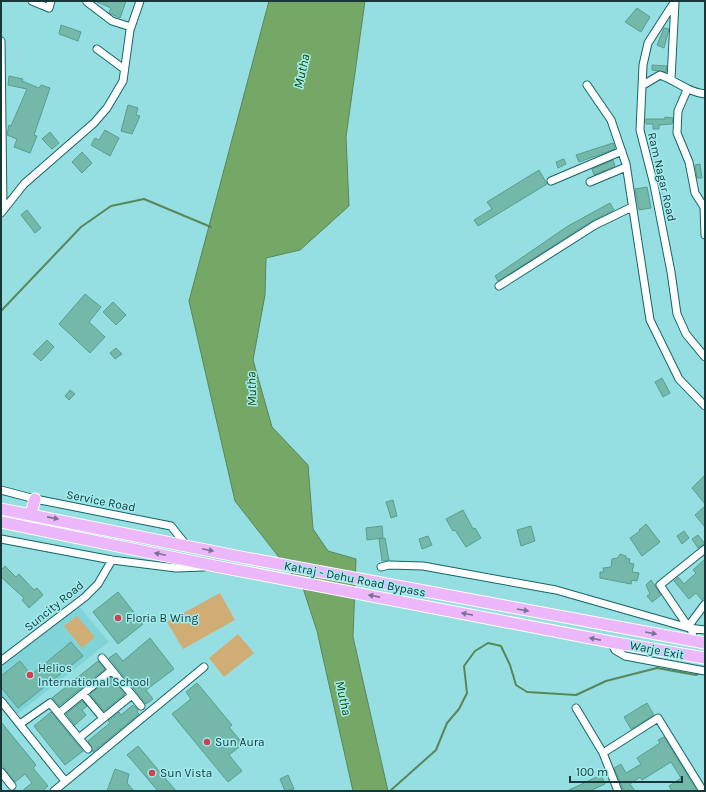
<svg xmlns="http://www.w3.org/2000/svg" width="706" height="792" viewBox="0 0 706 792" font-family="Karla,sans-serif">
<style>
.built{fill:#80d4d8}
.green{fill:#d0ad74}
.water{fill:#75a867;stroke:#598659}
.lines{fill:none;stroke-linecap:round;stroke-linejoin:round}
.stream{stroke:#598659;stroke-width:2}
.building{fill:#74b8a9;stroke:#599d8f}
.minor-casing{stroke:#146568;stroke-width:9}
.highway-casing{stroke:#fff;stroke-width:13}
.minor{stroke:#fff;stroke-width:7}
.highway{stroke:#edb7fb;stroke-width:11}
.oneway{fill:#787190}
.poi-dot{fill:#d0404e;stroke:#a2ecef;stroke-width:1.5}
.labels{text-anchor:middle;stroke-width:3;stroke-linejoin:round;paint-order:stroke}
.street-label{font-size:12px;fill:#183738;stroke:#a2ecef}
.poi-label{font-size:12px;fill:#183738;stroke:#a2ecef;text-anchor:start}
.water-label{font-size:13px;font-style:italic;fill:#124500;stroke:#a2ecef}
</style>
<rect width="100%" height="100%" fill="#95dfe2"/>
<path class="built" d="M78,605L109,642L15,716L1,699V663Z"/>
<path class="green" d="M220,593L235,620L183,649L167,622Z
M77,616L95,637L82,648L64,626Z
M238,634L254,653L224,677L209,658Z"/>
<path class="water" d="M269,1H365L346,137L349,206L300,250L266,258L265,295L253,360L272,427L308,465L313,529L328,551L356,559L353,637L388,791H353L317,631L303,588L235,501L189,301Z"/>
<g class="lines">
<path class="stream" d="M1,311L81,227L111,206L144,199L211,227
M390,791L436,750L447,723L459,709L467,693L464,666L475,651L488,643L501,646L510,665L516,685L527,692L576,695L606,681L657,668L696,675L700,673"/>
</g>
<path class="building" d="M95,1H126L120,18L109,13L111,8Z
M637,8L650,17L641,32L625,22Z
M61,25L81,32L78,41L59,34Z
M664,28L669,29L664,48L657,45Z
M652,65L667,66L666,72L652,70Z
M9,76L23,79L22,81L39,88L41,85L50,88L34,135L37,136L30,153L14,147L17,139L7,135L9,125L11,126L27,89L8,85Z
M128,105L138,108L136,115L140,116L132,134L121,131Z
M665,117L673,118L672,124L659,125V129H653V124H646V119H665Z
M105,130L119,138L110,156L91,145L95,138L99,140Z
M50,132L59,143L52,149L42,139Z
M613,143L615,149L579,162L576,155Z
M82,152L92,163L82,173L72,162Z
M564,159L566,164L558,168L556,162Z
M613,160L615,166L594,175L592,169Z
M700,164L702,178H697L695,165Z
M539,170L547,184L478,226L474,220L492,209L487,202Z
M647,187L651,208L639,210L635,189Z
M610,203L614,210L592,221L498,281L495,276L568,226Z
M27,210L41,228L35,233L21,215Z
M85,294L101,307L89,322L105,337L90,353L59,324Z
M113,302L126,315L116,325L103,312Z
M47,340L54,347L41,361L33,354Z
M116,348L122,354L115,359L110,353Z
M662,378L670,393L663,397L655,382Z
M70,390L75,394L69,400L65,396Z
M705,475V504L692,488Z
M393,500L397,516L391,518L386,502Z
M705,506V527L695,515Z
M463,510L473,529L475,528L481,538L466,547L455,530L453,531L446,519Z
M646,524L660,542L642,556L630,538L640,531L639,530Z
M382,526L383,538L367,540L366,528Z
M531,526L535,541L521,546L517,530Z
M684,531L689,538L682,544L677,536Z
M698,535L705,544L698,548L692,539Z
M428,536L432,545L422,549L419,539Z
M385,538L389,560L382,561L379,539Z
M620,554L626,556V558L630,559L629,563L634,564L632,572L639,573L637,581L632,580L631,584L600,578V572H604L603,568L611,567L612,559L618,558Z
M705,559V597L702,600L696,593L689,599L674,581L678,577L684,584L696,573L693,570Z
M5,566L16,577L19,574L34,590L37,588L43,595L29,608L22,600L24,598L1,577V570Z
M651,580L661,595L652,602L647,596L650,594L646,585Z
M118,592L143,624L118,644L93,612Z
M150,638L174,669L146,690L153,699L146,704L109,658L116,653L123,661Z
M71,642L83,656L18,708L1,687V676L20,661L31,675Z
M98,661L105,669L59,706L52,698Z
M111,677L125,694L104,711L90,694Z
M197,683L232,725L229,727L243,744L229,755L242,771L228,782L172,714L191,699L186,692Z
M82,701L87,706L82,710L86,715L75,725L66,714Z
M647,703L654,715L631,729L624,717Z
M133,705L138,710L137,712L139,714L93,752L88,741L110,723L108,721L119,712L121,715Z
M51,712L83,751L65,765L34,726Z
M1,722L36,765L33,768L48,786L42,791H22L32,783L25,774L15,782L1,764Z
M664,737L697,791H672L669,786L681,778L671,762L642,780L640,777L630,784L635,791H624L614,768L621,764L626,773L641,764L637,758L660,743L658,740Z
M138,746L176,791H158L130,758L127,755Z
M115,769L129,774L127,783L134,791H107Z
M288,775L294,789L285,791L280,779Z
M601,775L605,784L590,791H567Z"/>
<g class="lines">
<g class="minor-casing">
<path id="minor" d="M32,1L49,8L51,1
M675,1L648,43L643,65L640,130L654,185L671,272L677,314L686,334L705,357
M87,2L112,21L131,27
M1,41L3,210
M97,49L124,69
M671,79L675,2
M587,85L611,120L626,164L650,320L679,379L705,406
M643,85L660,75C677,81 687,92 705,94
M687,90L678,111L677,133L689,162L695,193L704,207L705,235
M551,181L622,151
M590,182L626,167
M1,213L24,184L94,123L107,108L123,81L130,30L140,1
M499,286L595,225L632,207
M1,490L35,499L171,526L187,546
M1,539L112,560L176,568L204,567
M381,567L389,565L423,566L556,590L689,628L660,585L705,549
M689,628L705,630
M694,641L690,624L705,604
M611,642L615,650L625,656L705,671
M102,658L141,706
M1,661L85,597L98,584L112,560
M83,694L103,718
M1,701L65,781
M576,708L603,753L618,791
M59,713L112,670
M20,724L50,703L88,749
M79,738L132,695
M603,753L658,718L703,791
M1,772L12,786
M54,791L204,667"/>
</g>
<g class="highway-casing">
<path id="highway" d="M1,509L241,557L705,643
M31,514L35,499
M1,522L215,566L611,642L705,658"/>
</g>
<use href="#minor" class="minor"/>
<use href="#highway" class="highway"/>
</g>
<defs><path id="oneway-solid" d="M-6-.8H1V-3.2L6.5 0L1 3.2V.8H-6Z"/></defs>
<g class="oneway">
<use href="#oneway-solid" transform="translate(53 518) rotate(11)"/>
<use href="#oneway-solid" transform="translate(208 550) rotate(12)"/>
<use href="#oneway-solid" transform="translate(160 554) rotate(-168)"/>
<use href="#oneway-solid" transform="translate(374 596) rotate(-169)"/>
<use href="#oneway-solid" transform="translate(523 610) rotate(10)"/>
<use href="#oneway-solid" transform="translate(467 614) rotate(-169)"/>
<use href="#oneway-solid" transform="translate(651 633) rotate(10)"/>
<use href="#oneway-solid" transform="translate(595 639) rotate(-169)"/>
</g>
<g class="poi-dot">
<circle cx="118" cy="618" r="4"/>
<circle cx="30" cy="675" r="4"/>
<circle cx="207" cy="742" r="4"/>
<circle cx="152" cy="773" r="4"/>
</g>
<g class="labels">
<g class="street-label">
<text transform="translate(662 177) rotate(77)" y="4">Ram Nagar Road</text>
<text transform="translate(101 501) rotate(11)" y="4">Service Road</text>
<text transform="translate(355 579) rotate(11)" y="4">Katraj - Dehu Road Bypass</text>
<text transform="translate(54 606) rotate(-39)" y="4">Suncity Road</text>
<text transform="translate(657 650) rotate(11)" y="4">Warje Exit</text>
</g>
<g class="poi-label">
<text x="126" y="622">Floria B Wing</text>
<text x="38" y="672">Helios<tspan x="38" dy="14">International School</tspan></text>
<text x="215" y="746">Sun Aura</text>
<text x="160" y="777">Sun Vista</text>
</g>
<g class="water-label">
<text transform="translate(301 71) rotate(-77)" y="5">Mutha</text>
<text transform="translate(251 389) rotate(-92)" y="5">Mutha</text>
<text transform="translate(344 698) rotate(77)" y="5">Mutha</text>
</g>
</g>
<rect width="706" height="792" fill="none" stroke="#183738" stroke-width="4"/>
<path d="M570 776v6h112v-6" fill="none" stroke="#183738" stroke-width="2"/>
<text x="576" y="776" font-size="12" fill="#183738" stroke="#a2ecef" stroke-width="3" paint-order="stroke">100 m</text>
</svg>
